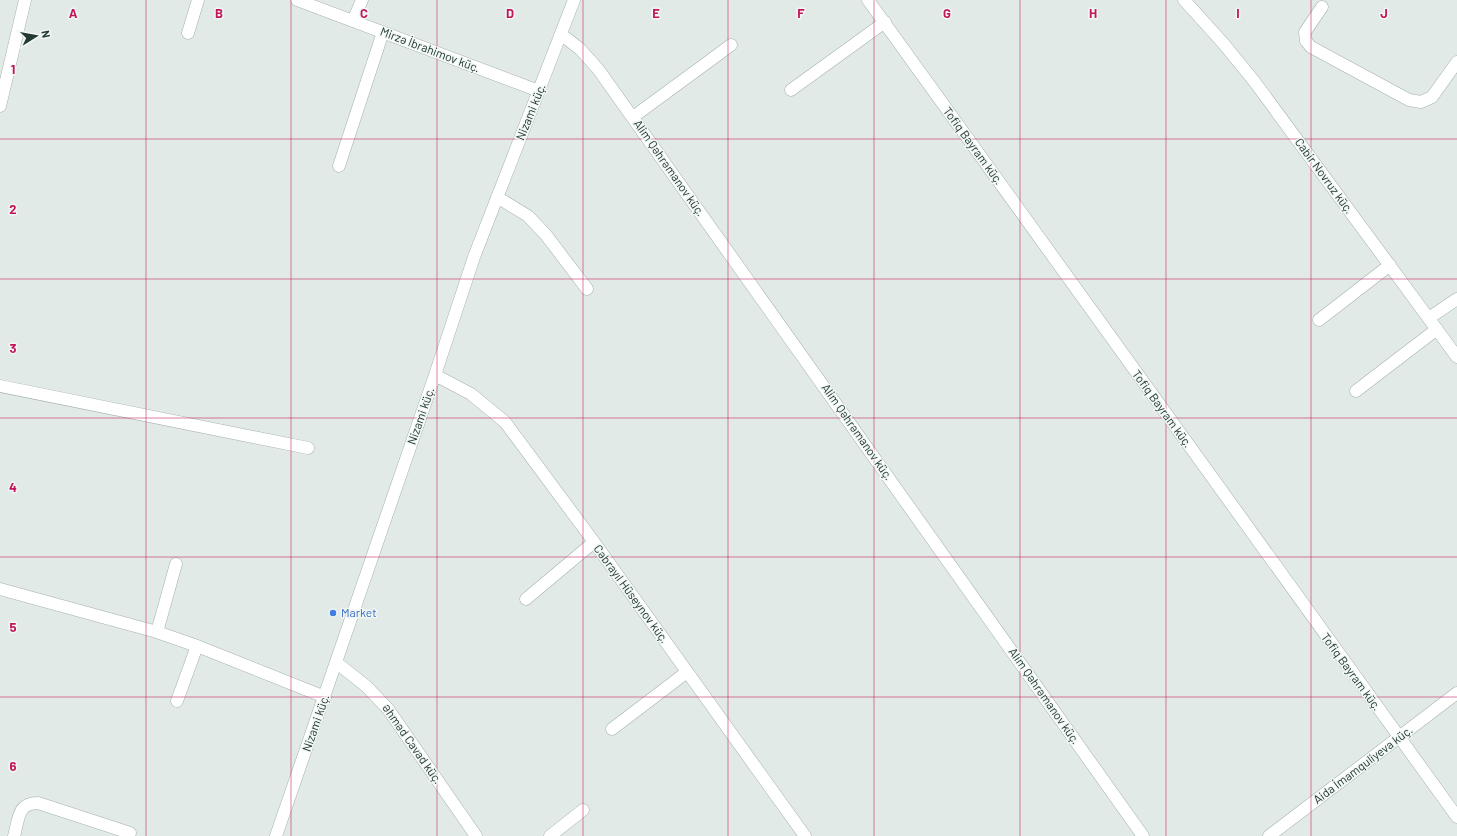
<svg xmlns="http://www.w3.org/2000/svg" width="1457" height="836" viewBox="0 0 1457 836" font-family="Barlow,sans-serif">
<style>
.lines{fill:none;stroke-linecap:round;stroke-linejoin:round}
.street-casing{stroke:#a5b1ad;stroke-width:13}
.street{stroke:#fff;stroke-width:12}
.grid{fill:none;stroke:#c2185b;stroke-width:1;stroke-opacity:0.55}
.shop-dot{fill:#3f7fe0;stroke:#f1f7f4;stroke-width:1.5}
.labels{text-anchor:middle;stroke-width:3;stroke-linejoin:round;paint-order:stroke}
.street-label{font-size:12px;fill:#243933;stroke:#f1f7f4}
.shop-label{font-size:12px;fill:#366cbe;stroke:#f1f7f4;text-anchor:start}
.grid-label{font-size:13px;text-anchor:middle;font-weight:bold;fill:#c2185b;stroke:#f1f7f4;stroke-width:3;stroke-linejoin:round;paint-order:stroke}
</style>
<rect width="100%" height="100%" fill="#e1eae6"/>
<g class="lines">
<g class="street-casing">
<path id="street" d="M297,0L539,91
M868,0L1457,817
M1184,0L1223,43L1254,81L1457,357
M1322,7L1305,32L1306,41L1311,47L1409,100L1421,102L1432,97L1457,62
M353,21L362,0
M188,33L198,0
M562,35L580,49L598,69L1143,836
M791,90L885,22
M0,106L25,0
M633,117L731,45
M339,166L383,32
M497,197L528,216L546,235L587,289
M1429,318L1457,299
M1319,320L1390,265
M435,375L471,394L505,422L594,542L805,836
M0,386L308,448
M1356,391L1437,329
M0,589L157,632L197,646L325,697
M526,599L594,542
M157,632L176,564
M337,663L366,686L388,709L476,836
M177,701L197,646
M612,729L687,672
M14,836C19,819 17,803 38,803L130,833
M276,836L435,375L474,257L574,0
M550,836L583,810
M1269,836L1457,693"/>
</g>
<use href="#street" class="street"/>
</g>
<path class="grid" d="M146,0V836M291,0V836M437,0V836M583,0V836M728,0V836M874,0V836M1020,0V836M1166,0V836M1311,0V836M0,139H1457M0,279H1457M0,418H1457M0,557H1457M0,697H1457"/>
<circle class="shop-dot" cx="333" cy="613" r="4"/>
<g class="labels">
<g class="street-label">
<text transform="translate(430 50) rotate(21)" y="4">Mirzə İbrahimov küç.</text>
<text transform="translate(531 112) rotate(-68)" y="4">Nizami küç.</text>
<text transform="translate(973 146) rotate(54)" y="4">Tofiq Bayram küç.</text>
<text transform="translate(669 168) rotate(55)" y="4">Alim Qəhrəmanov küç.</text>
<text transform="translate(1324 176) rotate(54)" y="4">Cabir Novruz küç.</text>
<text transform="translate(1162 409) rotate(54)" y="4">Tofiq Bayram küç.</text>
<text transform="translate(421 416) rotate(-71)" y="4">Nizami küç.</text>
<text transform="translate(857 432) rotate(55)" y="4">Alim Qəhrəmanov küç.</text>
<text transform="translate(631 594) rotate(54)" y="4">Cəbrayıl Hüseynov küç.</text>
<text transform="translate(1351 672) rotate(54)" y="4">Tofiq Bayram küç.</text>
<text transform="translate(1044 696) rotate(55)" y="4">Alim Qəhrəmanov küç.</text>
<text transform="translate(316 723) rotate(-71)" y="4">Nizami küç.</text>
<text transform="translate(412 744) rotate(55)" y="4">Əhməd Cavad küç.</text>
<text transform="translate(1363 765) rotate(-37)" y="4">Aida İmamquliyeva küç.</text>
</g>
<g class="shop-label">
<text x="341" y="617">Market</text>
</g>
</g>
<g class="grid-label">
<text x="73" y="18">A</text>
<text x="219" y="18">B</text>
<text x="364" y="18">C</text>
<text x="510" y="18">D</text>
<text x="656" y="18">E</text>
<text x="801" y="18">F</text>
<text x="947" y="18">G</text>
<text x="1093" y="18">H</text>
<text x="1238" y="18">I</text>
<text x="1384" y="18">J</text>
<text x="13" y="74">1</text>
<text x="13" y="214">2</text>
<text x="13" y="353">3</text>
<text x="13" y="492">4</text>
<text x="13" y="632">5</text>
<text x="13" y="771">6</text>
</g>
<g transform="translate(36 36) rotate(79)" stroke="#f1f7f4" stroke-width="3" paint-order="stroke">
<path d="M0-3L7 15L0 10L-7 15Z" fill="#243933"/>
<text y="-6" font-size="11" font-weight="bold" text-anchor="middle" fill="#243933">N</text>
</g>
</svg>
